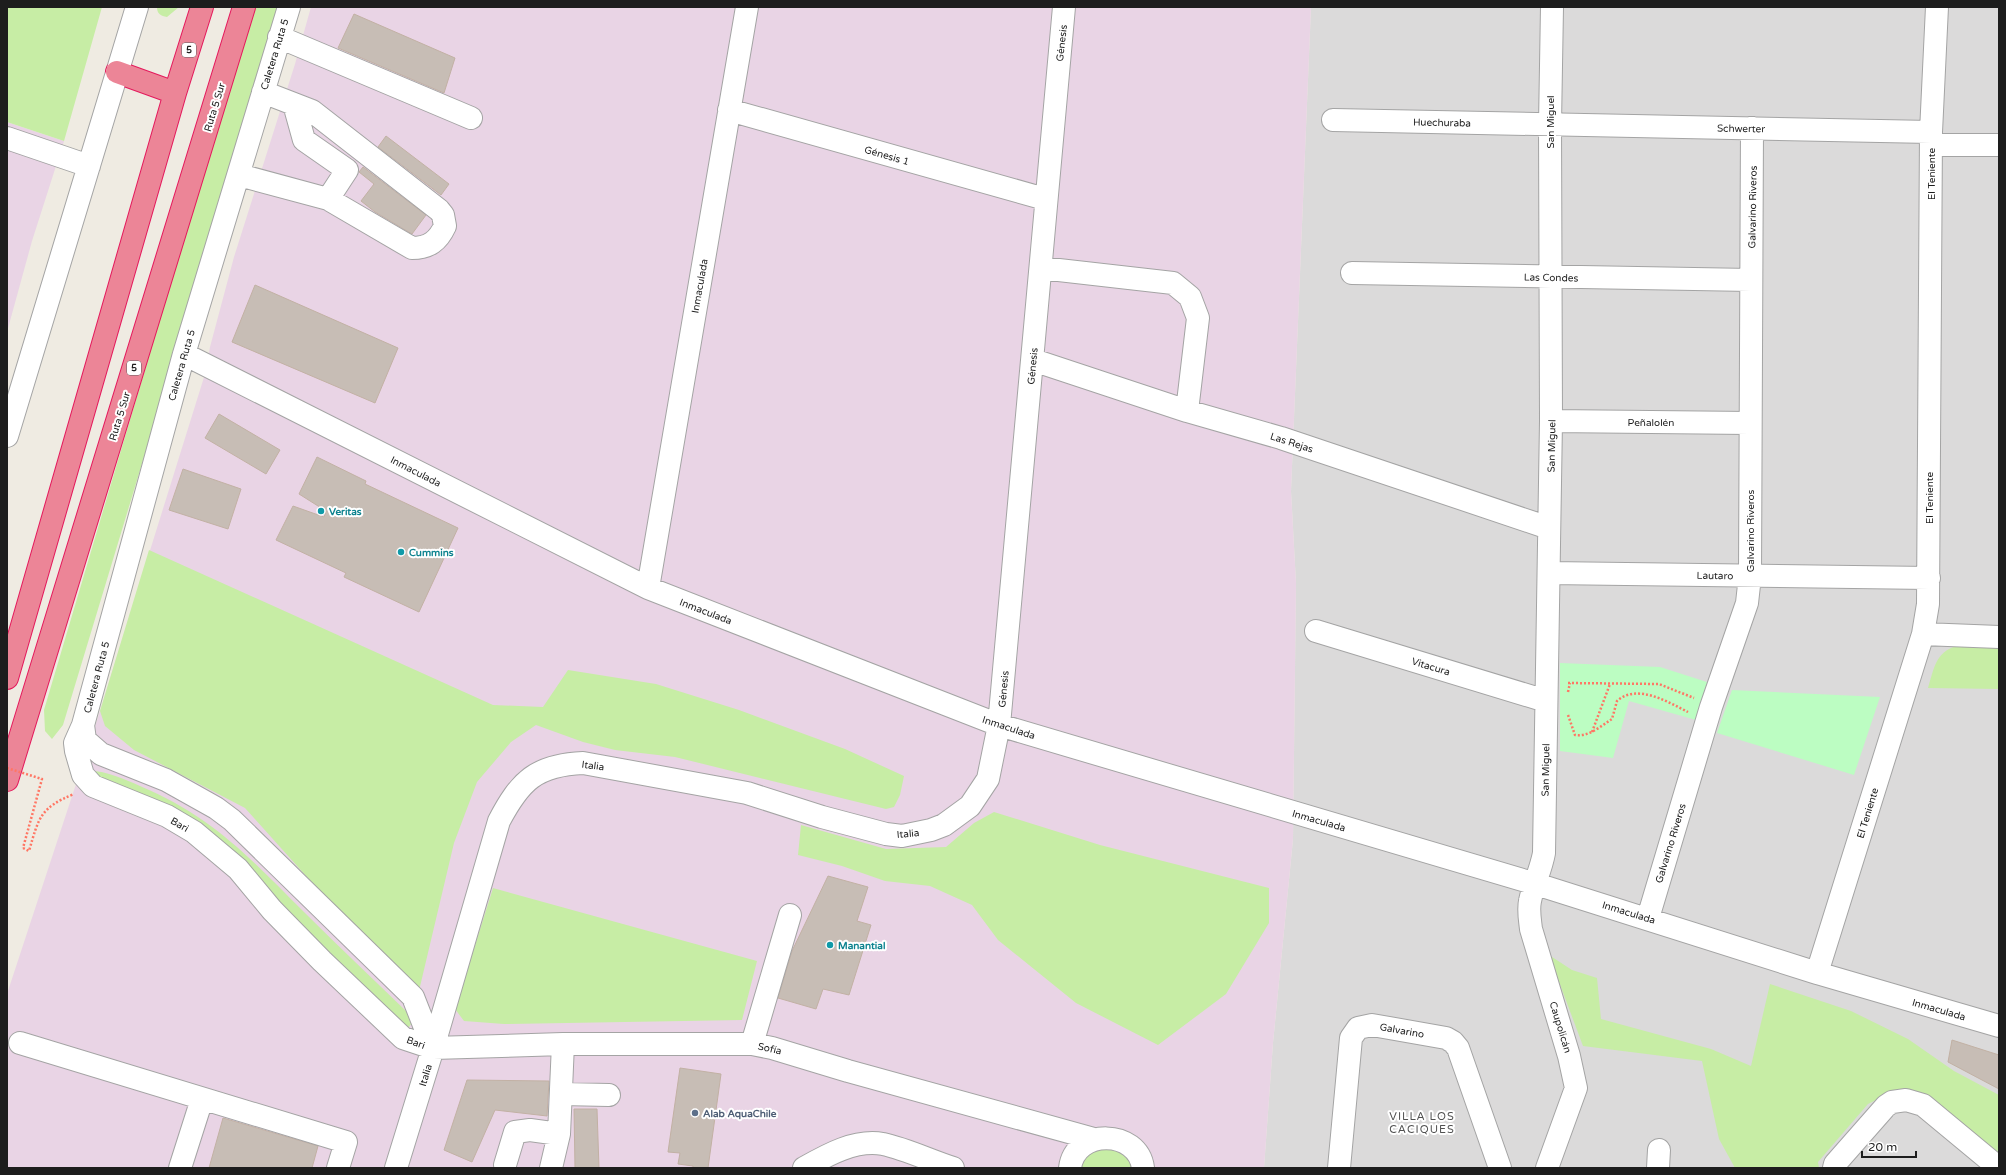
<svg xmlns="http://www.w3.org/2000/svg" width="2006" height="1175" viewBox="0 0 2006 1175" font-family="'Varela Round',sans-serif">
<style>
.residential{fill:#dbdada}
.industrial{fill:#e9d4e5}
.grass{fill:#c7eda5}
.park{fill:#bcfdc2}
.building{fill:#c7bdb5;stroke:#c2b1a4}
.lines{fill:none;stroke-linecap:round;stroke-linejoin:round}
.minor-casing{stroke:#a4a4a4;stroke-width:24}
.highway-casing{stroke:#e4195c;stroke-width:24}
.path{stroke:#ff7664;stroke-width:2.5;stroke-dasharray:2 2;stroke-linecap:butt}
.minor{stroke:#fff;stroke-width:22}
.highway{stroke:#ec8597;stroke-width:22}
.path-bridge{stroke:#ff7664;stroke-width:2.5;stroke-dasharray:2 2;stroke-linecap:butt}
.culture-dot{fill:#0f9aa8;stroke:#fff;stroke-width:1.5}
.service-dot{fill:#5c6f8a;stroke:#fff;stroke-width:1.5}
.labels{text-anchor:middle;stroke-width:4;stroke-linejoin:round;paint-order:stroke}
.shield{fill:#fff;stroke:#616161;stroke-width:1}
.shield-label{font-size:9px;font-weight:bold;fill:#1d1d1d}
.street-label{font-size:10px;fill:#1d1d1d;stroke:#fff}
.culture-label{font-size:10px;font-weight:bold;fill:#0d838f;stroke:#fff;text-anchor:start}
.service-label{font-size:10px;font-weight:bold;fill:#4e5e75;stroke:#fff;text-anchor:start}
.neighbourhood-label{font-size:11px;letter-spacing:1px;fill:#505050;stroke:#fff}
</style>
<rect width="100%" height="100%" fill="#efebe2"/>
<path class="residential" d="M1311,7H1999V1168H1264L1273,1043L1293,839L1296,583L1291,491Z"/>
<path class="industrial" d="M311,7H1311L1291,491L1296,583L1293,839L1273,1043L1264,1168H7V994L100,711L205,374L210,347L234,257L295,64Z
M7,122L64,141L32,241L7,332Z"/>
<path class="grass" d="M7,7H102L64,141L7,122Z
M157,7H179L167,17C161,16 157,14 157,7Z
M255,7H280L63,725L52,739L45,731L44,710L181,248Z
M149,550L493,705L543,707L568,670L656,684L739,710L845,749L904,776L900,795L894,807L886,809L675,757L615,750L583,742L536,725L511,742L477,782L454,843L418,995L377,955L245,808L134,750L105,726L100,711Z
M1956,646H1999V689L1928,688C1934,669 1935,653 1956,646Z
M90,771C107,771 124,779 140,786C212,816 250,858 304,912C337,945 372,978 406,1011L411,1024L409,1027H401L234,868Z
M994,812L1100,845L1269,888V923L1226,994L1158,1045L1076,1003L998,940L972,905L930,886L885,881L842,866L798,855L801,825L886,849L946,847L974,823Z
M493,888L757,961L742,1020L504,1024L464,1021L455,1009Z
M1549,955L1572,970L1597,978L1601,1019L1711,1049L1751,1066L1770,984L1851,1011L1908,1039L1954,1071L1999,1095V1158L1888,1094L1868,1104L1818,1162L1819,1168H1735L1719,1139L1702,1061L1583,1046Z
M1105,1147C1120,1149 1127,1154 1134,1168H1081C1085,1155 1093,1151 1105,1147Z"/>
<path class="park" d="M1560,663L1660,667L1710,683L1696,720L1629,701L1613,758L1560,751Z
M1732,690L1880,697L1854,775L1717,733Z"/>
<path class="building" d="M354,14L455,58L444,93L338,48Z
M386,136L449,184L441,195L378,147Z
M363,167L426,215L412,234L375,212L361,201L374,184L359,172Z
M255,285L398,348L375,403L232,342Z
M219,414L280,450L266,474L205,438Z
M317,457L366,481L365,484L458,528L419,612L344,577L346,573L276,540L293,506L324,517L326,511L299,494Z
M183,469L241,489L228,529L169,510Z
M828,876L868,887L857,921L871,925L849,995L823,989L816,1009L778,998L792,951Z
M1952,1040L1999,1055V1089L1948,1062Z
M680,1068L721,1074L708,1168H693V1166L678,1164L680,1153L668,1152Z
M467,1080L549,1081L547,1116L495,1110L472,1162L444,1150Z
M574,1109H597L599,1168H575Z
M223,1118L318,1146L312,1168H209Z"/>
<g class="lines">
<g class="minor-casing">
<path id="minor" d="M289,7L184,354L83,725L75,743L76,751L83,775L93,786L167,816L194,832L238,869L272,910L322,961L403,1038L433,1048L563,1044H752L772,1048L848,1071L1094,1139
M279,37L471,118
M294,104L304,140L347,170L328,199
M729,110L1045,199
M1333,120L1931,132
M7,138L89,166
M1931,145H1999
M239,175L328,199L412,248C429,248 438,241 445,226L443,215L439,210L312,111L263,92
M1041,268L1173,283L1190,297L1198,318L1187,411
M1352,273L1751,280
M184,354L648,588L999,725L1536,884L1817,973L1999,1026
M1033,360L1187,411L1281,438L1549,528
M1551,421L1750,423
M7,436L137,7
M1549,573L1929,578
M648,588L747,7
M1316,631L1546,701
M1923,634L1999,637
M83,725L85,740L101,754L166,780L216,808L232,820L413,997L433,1048
M1648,918L1711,707L1747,603L1750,576L1752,128
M1817,973L1923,634L1928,604L1931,132L1937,7
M20,1043L346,1142L338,1168
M752,1044L790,915
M561,1094L609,1095
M505,1165L515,1132L530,1130L559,1134
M180,1168L202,1099
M396,1168L433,1048L499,821C520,781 536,765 583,763L747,793L822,817L886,834L902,836L931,830L944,825L970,806L988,779L999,725L1064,7
M551,1168L559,1134L563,1044
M804,1168C827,1155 855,1139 883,1144C906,1149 931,1161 953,1168
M1070,1168C1075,1128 1138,1129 1143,1168
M1339,1168L1351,1038L1358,1028L1372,1025L1446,1038L1453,1042L1458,1048L1500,1168
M1547,1168L1576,1088L1569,1056L1531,929C1530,920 1528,910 1530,901C1533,885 1541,870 1544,853L1551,421L1550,124L1552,7
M1658,1168L1659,1150
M1834,1168L1835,1164L1886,1106L1892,1102L1906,1100L1923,1105L1999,1168"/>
</g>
<g class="highway-casing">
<path id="highway" d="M117,72L175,93
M7,678L175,93L202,7
M7,780L244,7"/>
</g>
<path class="path" d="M1568,683L1659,684L1694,698
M1568,692L1570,683
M1568,715L1575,735C1589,737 1601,726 1612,719L1617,701C1637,683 1668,702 1688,712
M1592,732L1610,684
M23,848L29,851C39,817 40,808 74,794"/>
<use href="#minor" class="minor"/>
<use href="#highway" class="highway"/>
<path class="path-bridge" d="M7,768L42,779L23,848"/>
</g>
<g class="culture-dot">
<circle cx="321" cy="511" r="4"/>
<circle cx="401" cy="552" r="4"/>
<circle cx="830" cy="945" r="4"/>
</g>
<circle class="service-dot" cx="695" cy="1113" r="4"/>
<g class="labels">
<g class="shield">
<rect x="182" y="43" width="14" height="14" rx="3"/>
<rect x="127" y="361" width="14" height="14" rx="3"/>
</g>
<g class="shield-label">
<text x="189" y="53">5</text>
<text x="134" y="371">5</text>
</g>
<g class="street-label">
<text transform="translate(1061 43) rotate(-84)" y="4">Génesis</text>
<text transform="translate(274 54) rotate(-73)" y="4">Caletera Ruta 5</text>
<text transform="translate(214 107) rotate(-73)" y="4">Ruta 5 Sur</text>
<text transform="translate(1442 122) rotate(1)" y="4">Huechuraba</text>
<text transform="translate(1550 122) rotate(-90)" y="4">San Miguel</text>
<text transform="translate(1741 128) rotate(1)" y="4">Schwerter</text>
<text transform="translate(887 155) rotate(16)" y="4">Génesis 1</text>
<text transform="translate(1931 174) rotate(-90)" y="4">El Teniente</text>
<text transform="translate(1752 207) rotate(-89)" y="4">Galvarino Riveros</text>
<text transform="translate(1551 277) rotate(1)" y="4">Las Condes</text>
<text transform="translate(699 286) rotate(-80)" y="4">Inmaculada</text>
<text transform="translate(181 365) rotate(-74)" y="4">Caletera Ruta 5</text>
<text transform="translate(1032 366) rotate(-85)" y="4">Génesis</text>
<text transform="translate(119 416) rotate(-73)" y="4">Ruta 5 Sur</text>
<text x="1651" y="426">Peñalolén</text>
<text transform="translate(1292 442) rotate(18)" y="4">Las Rejas</text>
<text transform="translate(1551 446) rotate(-89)" y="4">San Miguel</text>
<text transform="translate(416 471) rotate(27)" y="4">Inmaculada</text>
<text transform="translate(1929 498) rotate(-90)" y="4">El Teniente</text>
<text transform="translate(1750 531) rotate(-90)" y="4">Galvarino Riveros</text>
<text transform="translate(1715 575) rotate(1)" y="4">Lautaro</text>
<text transform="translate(706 611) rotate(21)" y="4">Inmaculada</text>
<text transform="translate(1431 666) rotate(17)" y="4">Vitacura</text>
<text transform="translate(96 677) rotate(-75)" y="4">Caletera Ruta 5</text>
<text transform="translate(1003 689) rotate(-85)" y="4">Génesis</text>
<text transform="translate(1009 727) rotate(18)" y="4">Inmaculada</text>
<text transform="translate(593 765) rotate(7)" y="4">Italia</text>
<text transform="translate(1545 770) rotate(-89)" y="4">San Miguel</text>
<text transform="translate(1867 813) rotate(-73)" y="4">El Teniente</text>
<text transform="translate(1319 820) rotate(16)" y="4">Inmaculada</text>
<text transform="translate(180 824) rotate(30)" y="4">Bari</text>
<text transform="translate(908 833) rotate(-5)" y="4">Italia</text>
<text transform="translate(1670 843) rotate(-73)" y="4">Galvarino Riveros</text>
<text transform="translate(1629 912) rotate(17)" y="4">Inmaculada</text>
<text transform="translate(1939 1009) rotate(16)" y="4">Inmaculada</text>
<text transform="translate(1561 1027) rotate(73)" y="4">Caupolicán</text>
<text transform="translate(1402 1030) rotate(10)" y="4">Galvarino</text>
<text transform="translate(416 1042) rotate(20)" y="4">Bari</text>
<text transform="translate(770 1048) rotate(13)" y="4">Sofía</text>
<text transform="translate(425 1075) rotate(-73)" y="4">Italia</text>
</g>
<g class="culture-label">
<text x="329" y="515">Veritas</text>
<text x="409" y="556">Cummins</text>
<text x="838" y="949">Manantial</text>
</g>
<g class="service-label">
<text x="703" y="1117">Alab AquaChile</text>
</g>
<g class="neighbourhood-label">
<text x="1422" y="1120">VILLA LOS<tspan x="1422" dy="13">CACIQUES</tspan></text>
</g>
</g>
<rect width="2006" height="1175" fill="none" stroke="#1d1d1d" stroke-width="16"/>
<path d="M1862 1151v6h54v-6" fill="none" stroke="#1d1d1d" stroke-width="2"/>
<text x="1868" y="1151" font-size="12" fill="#1d1d1d" stroke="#ffffff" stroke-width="3" paint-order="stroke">20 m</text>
</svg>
